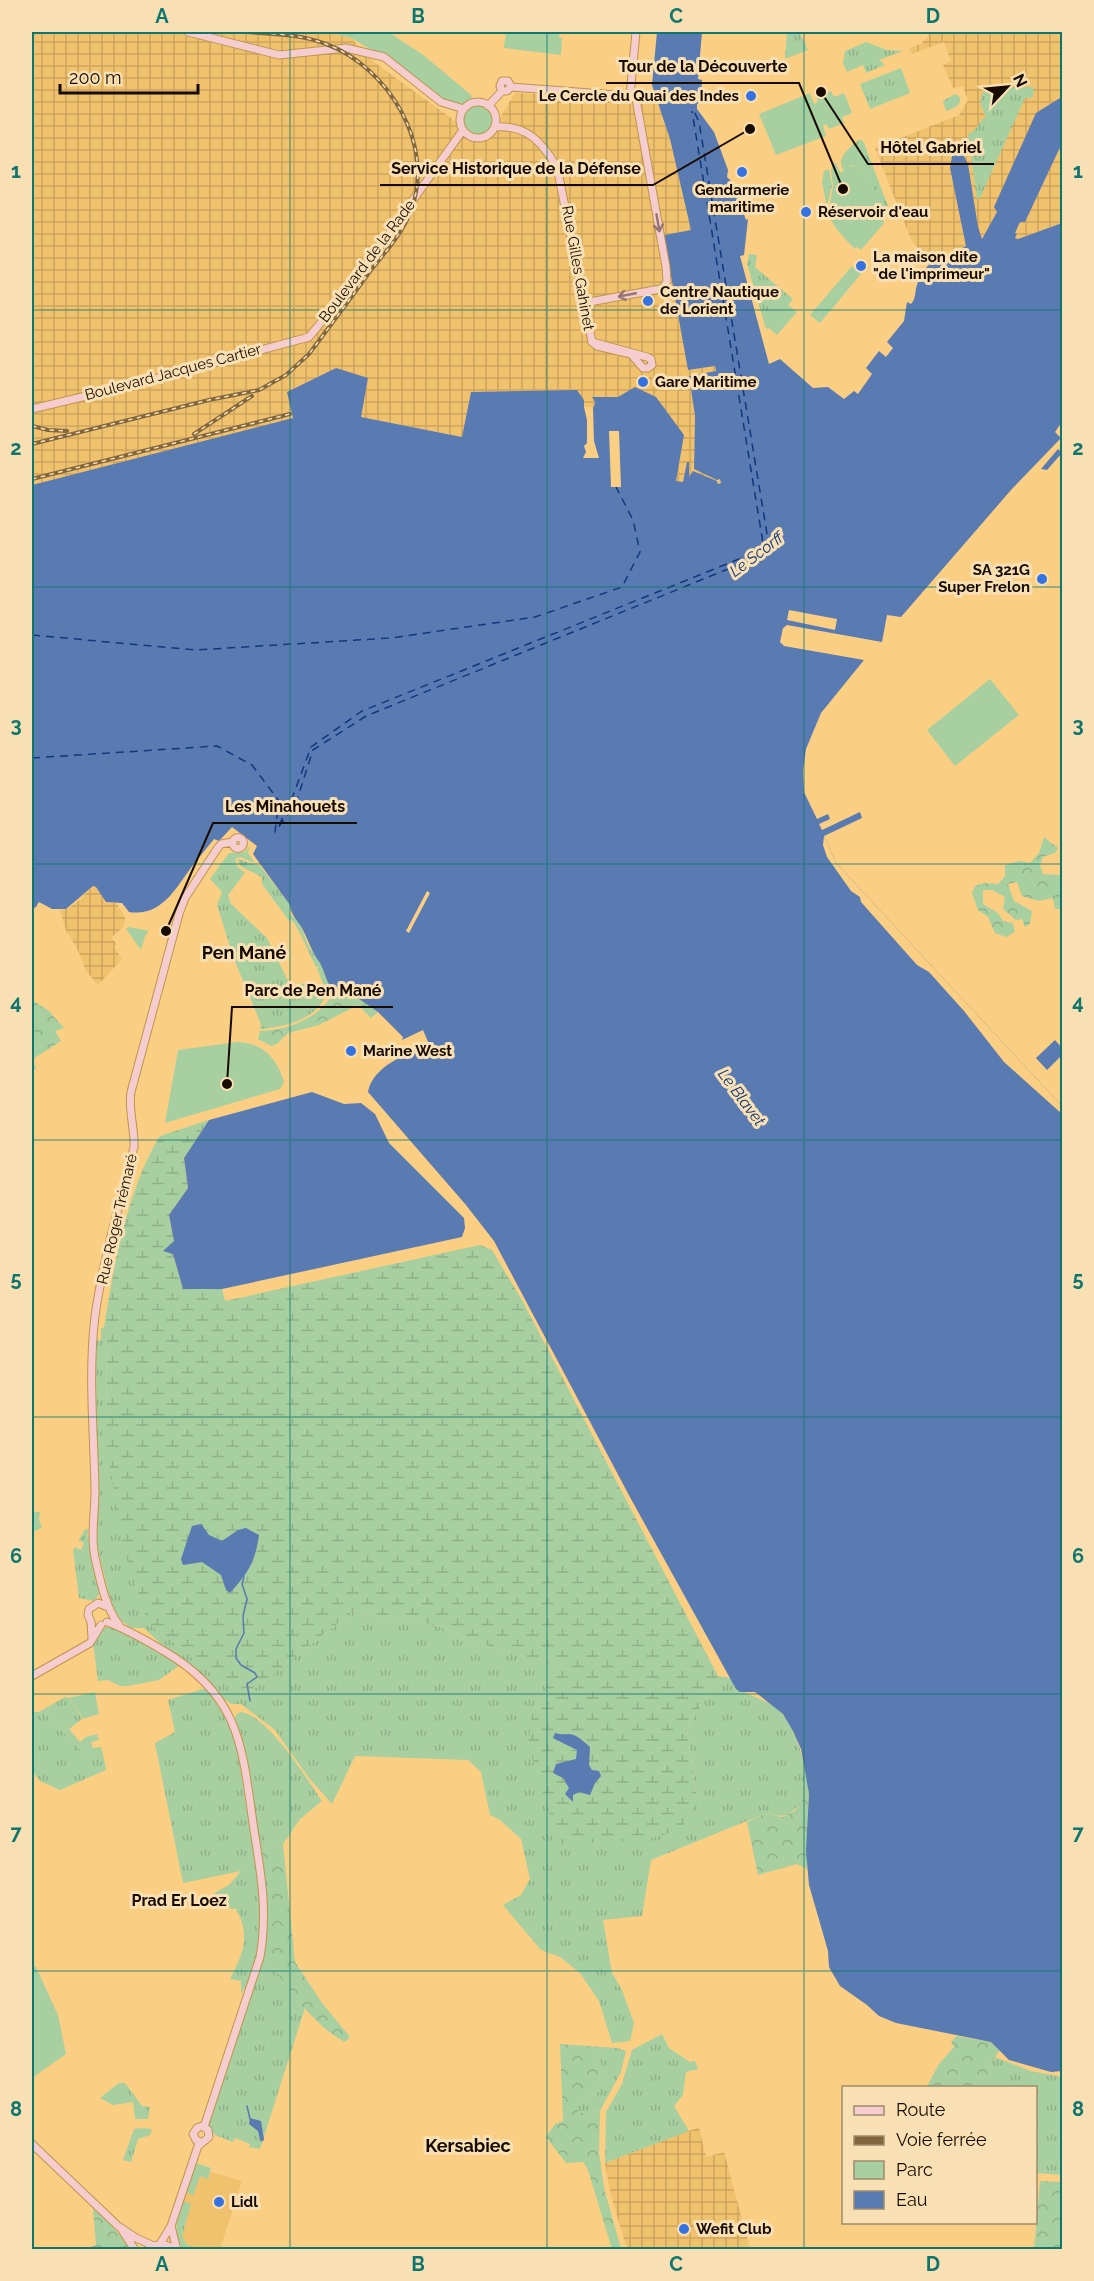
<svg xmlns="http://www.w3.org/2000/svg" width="1094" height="2281" viewBox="0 0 1094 2281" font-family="Raleway,sans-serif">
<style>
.built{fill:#f0c26e}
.industrial{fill:url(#industrial-grid)}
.grass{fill:url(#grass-tufts)}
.forest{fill:url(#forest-crowns)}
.wetland{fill:url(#wetland-marsh)}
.green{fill:#a7cfa0}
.water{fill:#5a7ab2}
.pier{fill:#facf84}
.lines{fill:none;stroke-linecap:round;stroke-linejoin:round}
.stream{stroke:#5a7ab2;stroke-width:1.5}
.ferry{stroke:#11387d;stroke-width:1.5;stroke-dasharray:8 6;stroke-linecap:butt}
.secondary-casing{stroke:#be954a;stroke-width:9}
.secondary{stroke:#f6cdcf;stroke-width:7}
.rail-casing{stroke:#82673e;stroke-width:4}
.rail{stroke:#f9e0b4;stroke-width:1.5;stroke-dasharray:4.5;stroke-linecap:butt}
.oneway{stroke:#927672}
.grid{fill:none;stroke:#0f766e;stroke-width:1.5;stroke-opacity:0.55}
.poi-dot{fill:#3372e0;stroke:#f9e0b4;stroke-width:2}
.labels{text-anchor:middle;stroke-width:6;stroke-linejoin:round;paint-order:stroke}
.poi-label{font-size:15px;font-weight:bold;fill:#170b00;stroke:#f9e0b4;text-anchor:start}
.street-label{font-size:15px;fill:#170b00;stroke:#f9e0b4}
.water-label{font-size:16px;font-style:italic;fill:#11387d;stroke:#f9e0b4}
.neighbourhood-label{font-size:16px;font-weight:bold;fill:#170b00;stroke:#f9e0b4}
.quarter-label{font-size:18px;font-weight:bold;fill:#170b00;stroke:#f9e0b4}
.leader{fill:none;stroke:#170b00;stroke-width:2}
.callout-dot{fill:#170b00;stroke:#f9e0b4;stroke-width:2}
.callout-label{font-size:16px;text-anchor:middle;font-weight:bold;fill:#170b00;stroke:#f9e0b4;stroke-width:6;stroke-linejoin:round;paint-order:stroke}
.neatline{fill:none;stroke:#0f766e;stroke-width:2}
.grid-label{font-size:20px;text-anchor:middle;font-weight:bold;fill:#0f766e}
</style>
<defs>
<pattern id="industrial-grid" width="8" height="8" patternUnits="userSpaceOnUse" patternTransform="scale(1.5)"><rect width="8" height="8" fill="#f0c26e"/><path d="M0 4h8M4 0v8" fill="none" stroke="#cda55e"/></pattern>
<pattern id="grass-tufts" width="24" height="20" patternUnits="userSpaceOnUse" patternTransform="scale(1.5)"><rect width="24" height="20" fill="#a7cfa0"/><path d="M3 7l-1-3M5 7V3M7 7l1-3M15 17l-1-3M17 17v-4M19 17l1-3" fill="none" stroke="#8fb088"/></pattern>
<pattern id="forest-crowns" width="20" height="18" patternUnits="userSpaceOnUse" patternTransform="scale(1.5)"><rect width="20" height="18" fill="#a7cfa0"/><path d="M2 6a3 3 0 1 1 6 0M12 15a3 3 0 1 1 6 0" fill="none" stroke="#8fb088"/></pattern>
<pattern id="wetland-marsh" width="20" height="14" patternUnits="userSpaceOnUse" patternTransform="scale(1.5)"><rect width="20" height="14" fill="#a7cfa0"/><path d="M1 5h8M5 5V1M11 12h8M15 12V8" fill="none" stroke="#8fb088"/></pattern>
</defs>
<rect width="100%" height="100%" fill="#facf84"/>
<path class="built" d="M195,2167L242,2181L220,2249H183L177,2222Z"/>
<path class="industrial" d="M32,32H329L351,38L374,62L455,121L469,136L478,138L486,136L492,131L515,93L658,101L670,139L691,230L664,238L688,370L716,366V372L689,377L695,416L694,469L717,479H720L721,483L689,477L688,462L683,483L676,481L618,397H593L595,402L594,407L462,437L360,417L336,368L287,392L294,418L32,485Z
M931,32H1062V223L1017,239L1015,238L1017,234L991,223L982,239L932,260L912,242L875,148L959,115L968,100L963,86L953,88L943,65L951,61L944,42L912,54L909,48L921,44Z
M93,886H96L106,902L116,903L125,917L124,926L111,938L117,944L114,947L122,959L98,985L86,971L77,948L66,931L60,910L67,909L77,902Z
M699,2127L706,2157L724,2152L750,2249H627L611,2196L605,2163Z"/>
<path class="grass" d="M787,32H799L808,50L785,59Z
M866,42L887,50L903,51L879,60L885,65L866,73L863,65L847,72L843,63L845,51Z
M901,68L910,93L870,109L860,84Z
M1033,87L1034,91L1032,98H1025L980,198L977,199L968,134C978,131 978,121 986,117C982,106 978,105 983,92L1000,88Z
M955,94L959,96C963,106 953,108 946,111L943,101Z
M861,139L864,143L888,206L881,210C875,193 871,174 853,165L844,170C834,160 851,145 861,139Z
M829,169L832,185L828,203H826L822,182L824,171Z
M749,254L757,255L755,267L793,299L770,328L766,329L747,264Z
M250,846L248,853L255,863L240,857L235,859L237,866L245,873L228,895L231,904L267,938L290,985L294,987L308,982L315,983L324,999C313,1021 282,1027 260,1029L261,1024L234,959L217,905L222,892L210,879L229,853L245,852Z
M238,859L260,866L285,898L290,905V914L299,922L308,945L322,965L325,976L332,988L338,991L331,996H328L317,969L319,967H316C308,951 301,933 292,920L289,921L262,884V878C254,871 247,872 239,864Z
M129,927L149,931L145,936L141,950L126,929Z
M107,1327L106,1440L242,1698L351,1613C383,1617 440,1620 466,1639L560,1667L532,1715L697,1800L687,1730L718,1676L731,1678C740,1696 756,1695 772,1705C798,1721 805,1767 809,1794C788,1813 796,1819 764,1814L651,1860L642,1916L603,1920L612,1973L622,1990L634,2023L630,2041L612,2043L599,2001L580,1973L560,1957L541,1950L503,1905L521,1895L530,1879L521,1839L500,1820L490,1815L481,1772L468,1760L355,1756L332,1804L309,1778L275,1730L241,1704H231L223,1698L209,1681L166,1649L144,1628H131L117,1617L109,1595L97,1546L96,1341L101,1340V1328Z
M32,1512H40L39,1520L42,1528L32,1532Z
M85,1529L89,1530L87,1536L90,1537L100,1593L94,1601L79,1598L73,1550L75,1547L81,1550L84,1543L79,1540Z
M110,1626L137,1639L180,1665L159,1680L128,1686H120L108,1680L98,1681L93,1643L101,1629Z
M206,1688L227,1720L237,1747L261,1898L260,1934L257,1953L249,1981L241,1994V1981L230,1979C243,1953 251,1936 236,1909L207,1906L204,1899L229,1885L241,1871L183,1883L155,1743L175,1732L168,1700Z
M65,1697L69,1698L82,1719L69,1729L51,1709L45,1713L87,1757L103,1754L106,1770L60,1790L40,1781L32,1771V1712H39Z
M240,1712C266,1713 307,1779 322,1801L300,1819L283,1844L260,1850L242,1736L235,1720L236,1715Z
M263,1955L305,2008L260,2149L249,2147L250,2144L235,2138L233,2142L215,2135L208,2126Z
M662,2034L669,2048L690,2062L695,2061L698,2069L686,2072L683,2095L674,2106L689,2131L605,2163L606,2112L622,2084L632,2050Z
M603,2047L617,2048L626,2051L621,2072L600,2111L578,2113L576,2103L598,2092L602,2072L599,2054Z
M995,2057L1031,2071L1062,2077V2175L1036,2173V2088H991V2062Z
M119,2083H125L142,2106L150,2107L148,2119H135L133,2102L113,2105L100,2098Z
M141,2128L152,2129L150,2135L138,2139L131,2162L123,2160L134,2129Z
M196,2163L211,2168L208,2179L200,2176L193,2196L186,2191Z
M183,2201L191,2204L182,2236L187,2245L201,2249H183C172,2234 177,2218 183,2201Z"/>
<path class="forest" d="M1044,837L1058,848L1055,853L1043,857L1040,865L1043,874L1062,875V909H1055L1053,898L1039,901L1022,896L1017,882L1008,884L1014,901L1032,911L1030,924L1025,927L1022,919L1016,920L1003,909L1005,897L992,890H983V904L998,913L1003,921L1013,923L1015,932L1006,937L995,933L988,917L978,910L972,893L975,886L984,883L998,884L1005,876V865L1020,861L1030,863L1039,853Z
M346,990L378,1012L371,1018L358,1005L319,1025L288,1033L277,1044L271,1046L258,1039L260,1031C282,1030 299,1025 317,1012C328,1004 331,992 346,990Z
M32,1000L49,1011L64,1028L55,1031L61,1041L33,1059L36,1069L32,1070Z
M809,1794L807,1869L797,1864L758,1875L747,1822L764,1814L783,1817L795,1811L799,1803Z
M283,1844L295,1962L322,2003L350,2037L345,2042C313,2026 285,1983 263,1955C270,1915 266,1889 260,1850Z
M957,2036L991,2042L1000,2050L991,2062V2087L926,2088L939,2064L954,2047L951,2042Z
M560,2044L603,2047L599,2054L602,2072L598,2092L576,2103L579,2113L600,2111L599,2152L604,2188L621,2249H612L588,2170L583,2162L566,2163L546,2137L555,2124L563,2121Z
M1040,2181L1062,2182V2249H1034Z
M93,2209C108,2219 120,2234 129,2249L81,2250L96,2245Z"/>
<path class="wetland" d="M209,1120L184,1158L188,1188L169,1215L174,1241L173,1254L183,1289H222L225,1301L466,1248L480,1245L492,1250L522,1300L718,1676L687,1730L697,1800L681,1830L640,1841L559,1844L528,1745L532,1715L559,1667L466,1639C440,1620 383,1617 351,1613L242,1698L148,1623L122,1544L106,1440L107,1328H104C113,1268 128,1187 160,1136Z"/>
<path class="green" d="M329,32H388L422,54L471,95L473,102L464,109L441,102L384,57L351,38Z
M506,32H559V37L562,38L561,55L504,48Z
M831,91L834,97L844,93C847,99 849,106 852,113L842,117L844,123L829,129L826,124L823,125L826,136L776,155L759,114L810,93L814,104L818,102L816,96Z
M464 120a14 14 0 1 1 28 0a14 14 0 1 1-28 0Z
M835,162L841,173L846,168L854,166C874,176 879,202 884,223L861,250L857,247L855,249C841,235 831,225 825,206L830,205L833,186L831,170Z
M852,266L861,274L820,323L810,315Z
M788,305L797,312L777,335L769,328Z
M990,679L1019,715L955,766L927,730Z
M238,1042C264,1043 277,1059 284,1082L280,1089L165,1123L178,1050Z
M95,1692L99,1714L83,1719L69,1698Z
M51,1708L80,1742L86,1737L97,1734L99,1740L91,1742L93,1748L101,1747L103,1754L87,1757L45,1713Z
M35,1963L33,1966L36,1967L58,2015L66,2054L32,2078V1965Z"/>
<path class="water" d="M657,32H702L698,79L702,80L701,96L707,95V100L697,104V109L714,132L728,170L727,177L732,182L746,220L748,219L744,255L740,256L769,364L780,359L813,388L828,387L844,399L854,391L858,394L872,374L866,368L879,351L886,357L893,348L887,342L904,321L907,302L911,304C917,297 914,291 918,282C930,254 943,259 966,246L950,168L954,145H958L968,164L978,227L982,239L997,212L994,207L1036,113L1060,98L1062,99V143L1025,222H1020L1015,233L1017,234L1015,238L1018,239L1062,223V422L1055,432L1061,438L1011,490L901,617L887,615L882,642L787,625L783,628L780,642L784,646L864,660L821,713L806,749L803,771L804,792L817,819L828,814L830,819L819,824L822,830L860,812L862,818L824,836L836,863L1062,1106V2071L1051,2072L1009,2060L991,2042L896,2023L879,2016L867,2005L840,1986L829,1967L828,1951L809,1885L806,1851L809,1794L801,1749L793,1731L783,1714L755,1692H740L736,1689L631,1499L494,1241L466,1205L368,1092C373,1065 408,1054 429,1044L423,1030L402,1040L403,1037L378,1012L346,990C341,990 337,991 333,988C325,982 325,971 320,963C312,952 309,942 303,930C298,920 291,916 290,905L253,854L257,846L232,827L219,841L214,839C207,848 200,856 193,865C176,887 163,917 129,912L122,903L106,902L96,887L93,886L66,909H52L39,902L36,907L32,909V485L293,418L287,392L336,368L368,378L361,417L462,437L471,392L577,390L584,400V407H594L595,402L592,397H618L635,387L656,397L684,435L676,481L683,482L687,462H689V477L693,471L717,481L718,484L721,483L720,479L717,480L694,469L695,416L689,376L716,371L715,366L688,370L664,237L665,235L691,230L670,139L652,85Z
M1058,449L1062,453L1047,470L1041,469Z
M1055,1040L1062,1048V1055L1047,1070L1036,1058Z
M312,1092L344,1104L361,1103L375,1114L389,1143L464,1218L465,1228L462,1237L222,1289H183L173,1254L163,1251L174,1241L169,1215L188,1188L184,1158L209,1120Z
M201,1524L209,1535L222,1541L238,1530L246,1528L259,1535C255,1563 248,1573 230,1593L226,1590L221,1575L202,1562L183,1565L181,1559L192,1526Z
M555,1733C561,1735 563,1734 569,1734C577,1734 585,1743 590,1747L589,1765L592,1770L599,1771L601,1776L595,1783L590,1795L579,1792L573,1795V1802L565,1794L569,1788L563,1778L553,1773L556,1764L576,1759L577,1750L553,1738Z
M250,2118L261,2121L264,2140L261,2142L258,2131L249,2124Z"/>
<path class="pier" d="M584,407H593L594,441L599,458H583L586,452L584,446L587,443V420Z
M609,431H619L621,487H611Z
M789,610L837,619L835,630L787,620Z
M824,836L836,863L1062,1106V1114L1004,1062L964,1011L929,972L917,965L861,902L860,897L851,891L827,857L823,845Z
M427,891L430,893L409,933L406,931Z"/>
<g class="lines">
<path class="stream" d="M244,1577L242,1584L247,1599L243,1616L244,1633L236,1649V1658L241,1665L255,1673L257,1677L247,1684L250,1701
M247,2106L250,2119"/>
<path class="ferry" d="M32,635L195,650L391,638L535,617L622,587L640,552L633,520L616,487
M32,758L217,746L252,765L279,801L275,832L296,803L313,750L366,716L770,552L699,122L692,107
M279,825L291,801L311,747L362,711L764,549L692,111"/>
<g class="secondary-casing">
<path id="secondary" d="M188,32L279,55L346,48L384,57L441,102L464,109
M511,87L630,96L636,99L666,267L667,281L664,287L660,289L584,303
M502,91L500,86L502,81H508L511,87
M630,96L636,32
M460 120a18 18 0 1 1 36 0a18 18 0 1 1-36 0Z
M488,106L502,91H507L511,87
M495,127C527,125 541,141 557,167L592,342L597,346L631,354L643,368H648L652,365L651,359L647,357L592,342
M32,409L132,385L309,337L355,281L463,130
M232.5 843a5.5 5.5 0 1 1 11 0a5.5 5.5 0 1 1-11 0Z
M107,1622C127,1629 145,1640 164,1651C242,1697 242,1748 254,1830C261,1874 268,1912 260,1957L204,2127
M119,1625C106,1608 101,1584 96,1562C90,1539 95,1514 95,1490C94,1432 88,1374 95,1316C103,1260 120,1203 134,1147C135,1129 128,1110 131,1092L179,914L185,898L217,849L221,844L233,842
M92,1638L91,1622L88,1615L89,1609L98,1603L108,1607
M32,1676L90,1643L101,1625
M32,2144L118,2226L136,2238L154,2246
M171,2226L177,2250
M122,2230L135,2250
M160,2244L171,2226L198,2146L209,2137L208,2130L202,2126L197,2128L193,2134L196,2140L200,2142
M147,2250C157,2243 166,2243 176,2250"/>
</g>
<use href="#secondary" class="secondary"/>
<g class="rail-casing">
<path id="rail" d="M32,426L48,430L67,431
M194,434L252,396
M32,444L209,400L259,390L286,375L309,354C330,326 351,298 371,270C386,251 403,233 411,210C436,145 388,67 326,44C300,34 273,34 246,32
M32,479L290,414"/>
</g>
<use href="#rail" class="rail"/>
</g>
<defs><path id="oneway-shaft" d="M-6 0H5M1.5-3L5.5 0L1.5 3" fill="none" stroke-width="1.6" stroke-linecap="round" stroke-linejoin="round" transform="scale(1.5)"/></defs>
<g class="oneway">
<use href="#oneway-shaft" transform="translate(658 223) rotate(80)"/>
<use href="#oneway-shaft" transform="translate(627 295) rotate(169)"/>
</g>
<path class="grid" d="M290,32V2250M547,32V2250M804,32V2250M32,310H1062M32,587H1062M32,864H1062M32,1140H1062M32,1417H1062M32,1694H1062M32,1971H1062"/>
<g class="poi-dot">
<circle cx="751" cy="96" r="6"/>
<circle cx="742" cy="172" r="6"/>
<circle cx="806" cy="212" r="6"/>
<circle cx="861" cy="266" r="6"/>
<circle cx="648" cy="301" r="6"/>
<circle cx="643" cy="382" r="6"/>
<circle cx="1042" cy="579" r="6"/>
<circle cx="351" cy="1051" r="6"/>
<circle cx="219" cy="2202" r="6"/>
<circle cx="684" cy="2229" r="6"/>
</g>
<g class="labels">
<g class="poi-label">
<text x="739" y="101" text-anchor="end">Le Cercle du Quai des Indes</text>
<text x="742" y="195" text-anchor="middle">Gendarmerie<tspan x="742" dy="17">maritime</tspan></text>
<text x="818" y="217">Réservoir d'eau</text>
<text x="873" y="262">La maison dite<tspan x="873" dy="17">"de l'imprimeur"</tspan></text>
<text x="660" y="297">Centre Nautique<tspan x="660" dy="17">de Lorient</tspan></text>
<text x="655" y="387">Gare Maritime</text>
<text x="1030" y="575" text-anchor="end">SA 321G<tspan x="1030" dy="17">Super Frelon</tspan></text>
<text x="363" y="1056">Marine West</text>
<text x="231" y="2207">Lidl</text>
<text x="696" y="2234">Wefit Club</text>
</g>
<g class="street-label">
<text transform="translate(367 261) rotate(-53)" y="5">Boulevard de la Rade</text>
<text transform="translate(578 268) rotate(80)" y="5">Rue Gilles Gahinet</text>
<text transform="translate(173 372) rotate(-15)" y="5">Boulevard Jacques Cartier</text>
<text transform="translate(117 1219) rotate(-77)" y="5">Rue Roger Trémaré</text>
</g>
<g class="water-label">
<text transform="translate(756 554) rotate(-37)" y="6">Le Scorff</text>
<text transform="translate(742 1097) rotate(53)" y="6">Le Blavet</text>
</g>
<g class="neighbourhood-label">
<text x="179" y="1906">Prad Er Loez</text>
</g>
<g class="quarter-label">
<text x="244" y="959">Pen Mané</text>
<text x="468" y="2152">Kersabiec</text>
</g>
</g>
<path class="leader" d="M843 189L799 83H606M821 92L868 164H994M750 129L653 185H380M166 931L213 823H357M227 1084L232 1007H393"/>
<g class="callout-dot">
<circle cx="843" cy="189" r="6"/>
<circle cx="821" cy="92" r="6"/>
<circle cx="750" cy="129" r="6"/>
<circle cx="166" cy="931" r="6"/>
<circle cx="227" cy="1084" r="6"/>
</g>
<g class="callout-label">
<text x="703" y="72">Tour de la Découverte</text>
<text x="931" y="153">Hôtel Gabriel</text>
<text x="516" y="174">Service Historique de la Défense</text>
<text x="285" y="812">Les Minahouets</text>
<text x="313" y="996">Parc de Pen Mané</text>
</g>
<rect width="1094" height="2281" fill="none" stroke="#f9e0b4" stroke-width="66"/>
<rect x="842" y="2086" width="195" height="138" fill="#f9e0b4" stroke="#9f8b6c" stroke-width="1.5"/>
<rect x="854" y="2106" width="30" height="9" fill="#f6cdcf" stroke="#9f8b6c" stroke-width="1.5"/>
<text x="896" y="2116" font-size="18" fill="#170b00">Route</text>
<rect x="854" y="2136" width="30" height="9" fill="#82673e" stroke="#9f8b6c" stroke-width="1.5"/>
<text x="896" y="2146" font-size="18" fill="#170b00">Voie ferrée</text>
<rect x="854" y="2161" width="30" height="18" fill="#a7cfa0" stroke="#9f8b6c" stroke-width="1.5"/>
<text x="896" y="2176" font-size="18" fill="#170b00">Parc</text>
<rect x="854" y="2191" width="30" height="18" fill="#5a7ab2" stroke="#9f8b6c" stroke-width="1.5"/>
<text x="896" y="2206" font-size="18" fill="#170b00">Eau</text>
<g transform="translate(1007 87) rotate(64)" stroke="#f9e0b4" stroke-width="4.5" paint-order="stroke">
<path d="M0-4.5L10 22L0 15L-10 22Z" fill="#170b00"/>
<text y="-9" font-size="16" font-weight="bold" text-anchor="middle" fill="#170b00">N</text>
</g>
<path d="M60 84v9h138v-9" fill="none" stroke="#170b00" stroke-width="3"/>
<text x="69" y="84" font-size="18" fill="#170b00" stroke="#f9e0b4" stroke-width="4.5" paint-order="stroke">200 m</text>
<rect x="33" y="33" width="1028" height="2215" class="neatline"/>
<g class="grid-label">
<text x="162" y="23">A</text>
<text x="418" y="23">B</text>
<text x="676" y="23">C</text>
<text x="933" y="23">D</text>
<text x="16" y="178">1</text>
<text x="1078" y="178">1</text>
<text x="16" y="455">2</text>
<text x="1078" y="455">2</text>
<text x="16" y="732">3</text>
<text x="1078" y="732">3</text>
<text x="16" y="1009">4</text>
<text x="1078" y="1009">4</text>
<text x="16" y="1286">5</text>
<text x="1078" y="1286">5</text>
<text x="16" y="1563">6</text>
<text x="1078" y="1563">6</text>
<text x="16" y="1840">7</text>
<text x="1078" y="1840">7</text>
<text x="16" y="2116">8</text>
<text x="1078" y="2116">8</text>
<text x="162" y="2271">A</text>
<text x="418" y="2271">B</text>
<text x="676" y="2271">C</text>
<text x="933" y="2271">D</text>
</g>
</svg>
